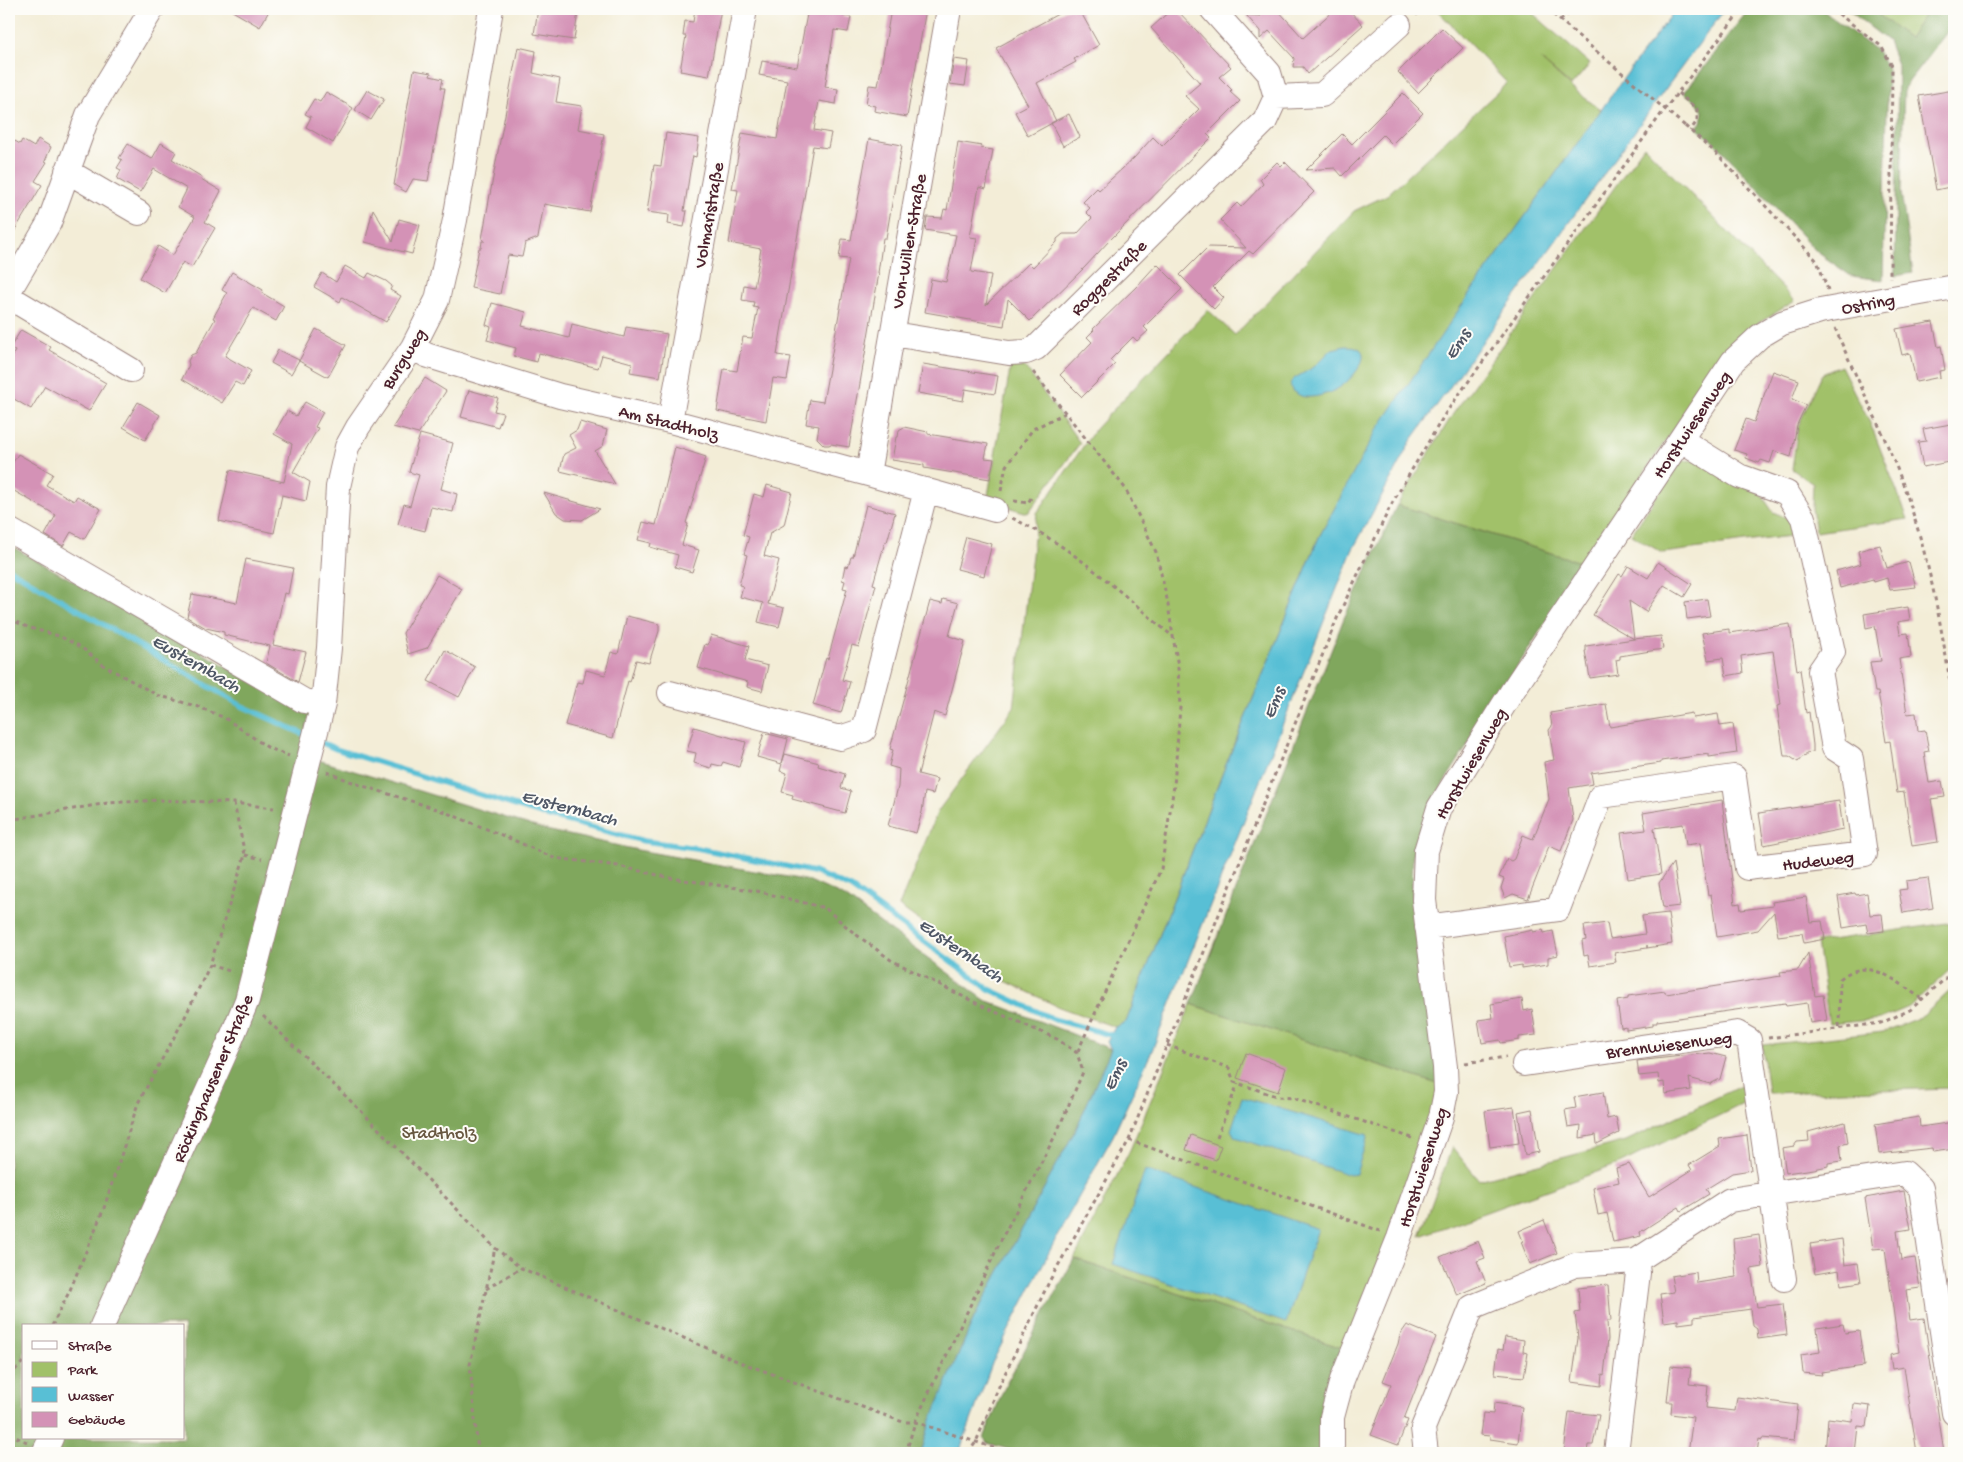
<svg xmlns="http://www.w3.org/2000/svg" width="1963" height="1462" viewBox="0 0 1963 1462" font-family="'Gochi Hand',sans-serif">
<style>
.green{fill:#a1c169;stroke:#76704a}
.forest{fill:#80a75d;stroke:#656344;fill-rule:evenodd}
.water{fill:#58bfd5;stroke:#516f80}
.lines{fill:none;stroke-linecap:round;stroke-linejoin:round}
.stream{stroke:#58bfd5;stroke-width:5.5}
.building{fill:#d492b6}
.minor-casing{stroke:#9e8681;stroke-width:26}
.path{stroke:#9e8681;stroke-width:3;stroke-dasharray:4 4;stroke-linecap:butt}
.minor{stroke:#fff;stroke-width:24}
.path-bridge{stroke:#9e8681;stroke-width:3;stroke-dasharray:4 4;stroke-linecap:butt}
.labels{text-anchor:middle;stroke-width:4;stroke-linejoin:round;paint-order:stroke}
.street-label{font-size:18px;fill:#4a1f2b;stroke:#fdfcf7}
.park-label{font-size:18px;fill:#685841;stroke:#fdfcf7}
.water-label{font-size:19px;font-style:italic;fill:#4f5766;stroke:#fdfcf7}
</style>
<rect width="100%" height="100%" fill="#fdfcf7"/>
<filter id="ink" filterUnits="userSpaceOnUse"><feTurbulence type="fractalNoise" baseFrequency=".02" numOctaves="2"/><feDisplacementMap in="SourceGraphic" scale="10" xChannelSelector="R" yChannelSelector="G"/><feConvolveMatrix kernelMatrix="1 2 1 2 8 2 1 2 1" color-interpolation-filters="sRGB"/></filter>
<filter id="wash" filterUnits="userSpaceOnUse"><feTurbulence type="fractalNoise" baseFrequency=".0096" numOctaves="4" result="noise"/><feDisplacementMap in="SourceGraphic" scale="20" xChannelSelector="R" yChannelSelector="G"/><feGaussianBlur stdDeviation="1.12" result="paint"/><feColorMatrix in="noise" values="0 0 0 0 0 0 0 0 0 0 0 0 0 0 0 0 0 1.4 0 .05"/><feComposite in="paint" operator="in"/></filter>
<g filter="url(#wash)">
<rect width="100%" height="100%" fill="#f3edd7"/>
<path class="green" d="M1436,9H1528L1590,64L1571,86L1540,59L1573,89L1601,110L1468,296L1319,537L1223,772L1126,1022L1115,1027L1059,1007L997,977L899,906L938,811L1014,708L1037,513L1096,428L1208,310L1235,335L1354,211L1387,195L1507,83Z
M1871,9H1929L1909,38Z
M1644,146L1795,301L1752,327L1727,350L1583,563L1397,505L1453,414Z
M1011,364L1025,367L1080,443L1028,513L987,501Z
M1841,366L1870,423L1908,519L1816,532L1812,508L1813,484L1792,469L1798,426L1822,374Z
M1701,460L1761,494L1773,512L1794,521L1797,535L1663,553L1631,535L1680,461Z
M1954,922V966L1909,1007L1880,1019L1829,1024L1817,942Z
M1954,987V1088L1768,1093L1762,1045L1883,1032L1923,1016Z
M1191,1004L1438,1084L1434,1118L1345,1349L1074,1259L1130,1150Z
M1747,1083L1749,1101L1619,1164L1420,1236L1452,1147L1479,1180L1626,1141Z"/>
<path class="forest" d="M1749,9H1821L1877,51L1888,69L1883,280L1851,276L1817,252L1720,148L1697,127L1701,122L1703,111L1697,102L1684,93Z
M1847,9H1871L1909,38L1929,9H1954V23L1904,88L1901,192L1913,273L1895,276L1898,67L1888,41Z
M1397,505L1583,563L1430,805L1413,854L1412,900L1440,1067L1438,1084L1191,1004L1344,618Z
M9,545L310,713L299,754L546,830L638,850L810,881L845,897L985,1000L1111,1049L1076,1129L974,1318L931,1420L921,1453H9ZM24,1326H184V1438H24Z
M1074,1259L1345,1349L1323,1453H1021L987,1443L984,1438L1005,1386Z"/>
<path class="water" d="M1676,9H1725L1664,91L1411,441L1352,551L1151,1053L1113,1136L1062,1227L993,1361L959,1453H921L931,1420L974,1318L1076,1129L1111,1049L1107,1042L1115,1027L1126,1022L1223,772L1319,537L1375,433L1468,296L1631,68Z
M1345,346C1348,346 1353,346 1356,347C1375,354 1351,379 1343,385C1334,392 1318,398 1306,397C1301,397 1296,393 1292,391L1290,383L1295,378L1314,367L1332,349Z
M1242,1097L1368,1135L1356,1174L1350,1175L1235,1137L1231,1130Z
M1145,1170L1318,1229L1286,1323L1113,1264Z"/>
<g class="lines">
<path class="stream" d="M9,569L242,706L310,737
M318,741L336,749L547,816L644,841L697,848L814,872L851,888L989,989L1053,1019L1118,1037"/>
</g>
<g id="blocks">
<path class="building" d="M229,9H270L260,27Z
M538,9H557L578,12L574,40L534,34Z
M695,9H721L709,76L680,71L686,36H683L685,21L693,22Z
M808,9H824L843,12V16L851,17L848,32L834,30L825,87L838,89L836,104L819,101L814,130L831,133L828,148L813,146L777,355L791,357L787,380L773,378L766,421L717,411L724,369L737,371L743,337L752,338L758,308L753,307L754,302L742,300L744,285L754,287L761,249L729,243L738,190L732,189L742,133L777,139L787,80L759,75L762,61L797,67Z
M891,9H926L907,117L874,111L875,106L866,104L869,85L878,86Z
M1067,9H1079L1099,45L1074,59L1076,62L1037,83L1056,121L1028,136L1015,112L1028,105L996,48Z
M1172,9H1176L1231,67L1219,77L1232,90L1230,92L1240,101L1207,134L1211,138L1109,241L1085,267L1030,321L1008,299L1004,326L925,312L931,279L946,282L956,235L925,230L927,217L942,218L944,209L947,210L958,142L982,146L981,148L993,150L986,189L979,187L970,237L977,238L971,272L991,275L986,305L1029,263L1033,267L1057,242V239L1063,234H1077L1092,218L1086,212L1090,208L1083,202L1097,188L1099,190L1134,158L1153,137L1162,146L1199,109L1185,96L1200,83L1151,28Z
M1261,9H1277L1303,38L1335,9H1348L1363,25L1308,74L1303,67H1293L1294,58L1269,31L1260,39V31L1246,15L1261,16Z
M1442,28L1463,48L1418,93L1398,72Z
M518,47L536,51L533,73L560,79L556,102L582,106L578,129L604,134L590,212L544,204L538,238L525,243L522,257L508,255L500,294L471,288L479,248H481L482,241H485L482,239L495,167Z
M954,59L969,61L965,86L950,84Z
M414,70L431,73L430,76L443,79L441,88H445L428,181L413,179L406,192L394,185Z
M367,90L384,99L371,120L355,110Z
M1954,90V186L1936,190L1919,96Z
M326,92L353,108L333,143L306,127L311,117L305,114L314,99L320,102Z
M1403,93L1423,113L1392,144L1383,135L1342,176L1335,168L1306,170L1342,134L1352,144Z
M1069,114L1080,137L1063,146L1051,123Z
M666,133L699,138L696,157L693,156L690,171L684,211H687L684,227L668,224L669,215L647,212L654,165L661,166Z
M38,139L51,147L45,161L47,162L35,181L42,185L9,240V151L15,141L20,144L22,140L34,147Z
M869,139L902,145L886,238H883L878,273H879L849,447L831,444L829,445H824L817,438L819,426L806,424L810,400L823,402L849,259L839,258L842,239L851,240Z
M161,143L176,152L172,159L202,177L201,179L221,191L205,222L215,228L192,267L183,262L165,293L140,278L158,246L173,255L195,217L178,207L187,189L154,169L140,192L117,179L121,170L117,168L122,160L119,158L128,144L152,159Z
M1277,162L1281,166L1285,162L1314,192L1253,254L1249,251L1213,287L1224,298L1214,309L1180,275L1208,247L1246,248L1220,220L1237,203L1241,207L1263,184L1260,179Z
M373,209L393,242L399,219L420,225L412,254L365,242Z
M1157,264L1182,289L1144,327L1148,331L1137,341L1133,337L1110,360L1115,364L1082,397L1060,375L1092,342L1087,337L1094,330L1093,329L1137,286Z
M345,266L366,278L369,273L386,281L392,286L390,290L401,296L386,322L342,297L340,302L314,287L322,273L336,282Z
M232,272L263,290L262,293L284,306L276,321L253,308L225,356L251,371L243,386L235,382L222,403L182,379L189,365L188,361L191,355L196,353L215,319L213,318L227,293L222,290Z
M492,303L526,312L522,326L569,338L572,324L624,337L626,327L667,334L660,377L630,372L632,363L602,355L598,368L539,353L537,362L514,356L516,348L487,340L491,327L486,325Z
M1933,322L1938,347L1941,346L1945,370L1939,371L1940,377L1916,382L1910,353L1902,355L1896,329Z
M316,329L346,345L328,377L299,361Z
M21,330L51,347L49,350L106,383L89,411L45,386L31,409L9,396V362L15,351L10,348Z
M278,350L299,360L291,374L271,363Z
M923,364L998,376L995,394L965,389L963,401L918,393Z
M1773,371L1799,380L1792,399L1806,405L1797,425L1791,457L1774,451L1770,463L1761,460L1759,463L1746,458L1747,454L1734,450L1746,419L1754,422Z
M425,378L446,391L418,434L393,427Z
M469,390L498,398L494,411L503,413L498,427L461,417Z
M138,402L160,415L145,440L123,427Z
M305,402L323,412L315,427L318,428L293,472L310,482L306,501L282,495L274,533L219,521L230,470L284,482L292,444L274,434L287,411L296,416Z
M580,422L607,430L603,446L595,451L615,484L560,471L564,454L576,448L569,435L577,430Z
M1951,424L1954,444V461L1923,467L1918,442L1926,441L1923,429Z
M904,427L928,432V434L988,444L985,458L994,459L990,479L924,468V465L892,460L896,437H898L899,430Z
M420,434L453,443L441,489L457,494L453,512L431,507L425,531L398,524L404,504L410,506L419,475L409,472Z
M675,447L706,457L686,523L688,524L682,545L699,550L692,572L675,567L678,555L650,547L651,543L638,540L643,522L656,525Z
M18,454L53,474L46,485L74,501L77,496L101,509L84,539L71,532L63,546L45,535L56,515L9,488V469Z
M767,485L792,492L784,525L770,533L764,556L779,560L768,604L784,608L779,627L758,622L763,603L740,597L743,586L739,585L747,555L744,554L749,537L743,535L754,494L764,497Z
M544,493L600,509L582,520L565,519L556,513Z
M866,505L895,513L887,542H885L873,584L876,585L859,647L852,645L842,680L850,682L841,713L813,705L826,658L828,659L847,589L843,588L845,581L842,580L845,566L848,567L851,557H853Z
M966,537L992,544L984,576L957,569Z
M1880,545L1887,568L1909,562L1916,587L1890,590L1887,578L1874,582L1873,579L1840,588L1836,571L1861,564L1858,551Z
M246,559L293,568L288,594L284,593L273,645L306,652L298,682L266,663L270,646L224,635V632L206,628L187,617L192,594L237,603Z
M1658,562L1692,584L1684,597L1664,585L1646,612L1629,601L1634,639L1661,636L1663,649L1620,656V659L1616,660L1618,674L1590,678L1585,651H1586V646L1634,639L1593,615L1619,574L1622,576L1628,566L1648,578Z
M437,575L462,589L427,648L408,654L403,633Z
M943,599L958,603L949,636L965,641L945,716L934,712L918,774L937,779L933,794L925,792L922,812L916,833L888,826L898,787L899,769L889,766L893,750L890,749L930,601L942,604Z
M1707,599L1710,616L1687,619L1685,602Z
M1908,607L1910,620L1898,622L1900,634L1908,633L1911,657L1899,659L1907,714L1916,713L1918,731L1925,730L1929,751L1924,752L1929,783L1942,781L1945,797L1931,799L1938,842L1912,846L1904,792L1897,793L1890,741L1886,742L1878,692H1875L1870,662L1881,661L1875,626L1866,628L1864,614Z
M627,616L659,624V631L649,663L636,660L630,682L628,681L613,738L565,725L577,682L583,683L586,670L605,675L611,652L618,654Z
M1790,624L1797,670L1800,669L1806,713L1809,712L1813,745V752L1806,753V756L1802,757L1798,762L1789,756H1784L1777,706L1781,705L1773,651L1741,656L1743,673L1726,676L1723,658L1708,660L1702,633L1729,629V633Z
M711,635L749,646L745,660L768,666L762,691L747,687L748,682L698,668L705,644L708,645Z
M445,650L475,667L459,697L428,681Z
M1606,704L1610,727L1692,713L1693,718L1718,714L1720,726L1733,724L1737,753L1709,757V754L1661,761V763L1591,773L1593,784L1569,788L1573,820L1561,851L1549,846L1528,899L1513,894L1505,898L1501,888L1504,879L1499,877L1507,859L1511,861L1514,859L1523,835L1533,839L1549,799L1544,762L1554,760L1549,730L1552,726L1550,713Z
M694,727L746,742L739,767L723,762L721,766L712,764L711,768L694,763L696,753L687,751Z
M764,733L788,739L782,763L785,754L819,763L818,766L845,774L841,788L851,791L845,813L792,799L793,795L782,792L787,773L780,771L782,764L757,757Z
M1722,800L1735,904L1740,903L1741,910L1773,906L1772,902L1806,897L1810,922L1822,921L1825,939L1804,943L1802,933L1778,936L1774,912L1758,930L1717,937L1711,894L1708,895L1700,843L1686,845L1683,824L1654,828L1661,874L1628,879L1621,833L1646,830L1643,813Z
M1839,801L1843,829L1764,845L1759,813Z
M1673,863L1680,906L1663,908L1659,883Z
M1928,878L1933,908L1903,913L1899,890L1907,889L1906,881Z
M1855,893L1856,895L1867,893L1870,915L1882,914L1884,931L1868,933L1866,924L1843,928L1838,896Z
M1668,913L1672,944L1647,948V945V948L1614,953L1616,962L1590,966L1588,955L1584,956L1582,941L1586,940L1584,926L1607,923L1610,939L1645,934L1642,916Z
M1533,930V932L1543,930L1544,933L1553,931L1558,955L1548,957V964L1522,968V965L1509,967L1504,936Z
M1808,953L1815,996L1823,995L1827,1020L1810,1023L1807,1003L1786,1006L1785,1003L1657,1021V1023H1653V1026L1626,1030V1027L1621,1028L1617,1001L1628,999V996L1665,991L1666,994L1781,976L1780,972L1798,970Z
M1522,999L1524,1011L1532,1009L1536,1035L1519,1037V1040L1501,1043L1500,1040L1482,1043L1478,1020L1493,1018L1491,1004Z
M1246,1053L1286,1068L1278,1092L1237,1078Z
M1710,1053L1726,1057L1720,1079L1710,1084L1689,1078L1691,1090L1665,1094L1664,1082L1659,1083L1658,1074L1639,1076L1637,1061Z
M1603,1092L1607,1119L1616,1117L1619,1133L1597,1144L1596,1135L1580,1138L1581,1125L1568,1127L1565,1110L1576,1108L1574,1097Z
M1514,1107L1519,1143L1490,1147L1485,1111Z
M1532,1109L1539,1152L1525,1155L1518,1112Z
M1919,1117L1920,1127L1954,1122V1149L1933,1152L1932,1148L1879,1154L1875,1124Z
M1845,1122L1848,1143L1840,1145L1842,1161L1828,1163V1166L1814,1169L1786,1173L1782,1148L1794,1146L1797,1142L1809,1141L1808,1132Z
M1191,1135L1221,1146L1216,1160L1186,1150Z
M1747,1135L1751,1170L1732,1173L1706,1189L1709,1194L1681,1211L1679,1207L1640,1232L1641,1236L1613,1242L1607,1213L1598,1215L1593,1188L1619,1182L1616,1168L1629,1164L1649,1197L1692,1170L1689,1165L1720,1146L1719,1139Z
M1904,1191L1911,1229L1897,1231L1901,1260L1915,1258L1920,1288L1906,1290L1910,1320L1924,1318L1944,1453H1917L1904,1367L1892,1369L1890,1355L1899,1353L1885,1248L1873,1249L1865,1198Z
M1544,1220L1557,1253L1530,1264L1521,1242L1523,1241L1519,1231Z
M1759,1235L1763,1267L1751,1269L1757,1307L1783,1304L1787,1335L1758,1339L1757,1329L1753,1326L1751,1309L1694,1317V1322L1678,1324V1320L1664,1322L1660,1294L1674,1292L1671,1276L1696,1272L1697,1283L1736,1277L1733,1239Z
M1842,1239L1845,1265L1858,1263L1861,1282L1841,1285L1839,1270L1815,1274L1810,1244Z
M1478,1241L1485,1258L1477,1261L1486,1283L1457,1295L1440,1257Z
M1608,1285L1611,1321H1607L1608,1339L1604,1375L1602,1374L1601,1386L1572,1382L1578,1338L1575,1313L1580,1312L1578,1288Z
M1843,1324L1845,1333L1859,1331L1864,1366L1821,1372L1822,1375L1803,1373L1801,1355L1820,1352L1817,1328Z
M1407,1325L1436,1337L1404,1419L1408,1420L1398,1445L1371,1435L1391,1384L1383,1381L1398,1344L1400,1335Z
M1505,1337L1524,1340L1523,1352L1528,1353L1524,1377L1495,1374L1498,1349L1503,1350Z
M1671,1366L1691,1368L1689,1384L1708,1386L1706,1408L1735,1411L1737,1397L1798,1405L1794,1441L1762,1438V1440L1759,1439L1757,1453H1688L1693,1417L1671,1414L1672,1402H1667Z
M1494,1403L1522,1407L1518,1443L1490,1439V1436L1480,1435L1483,1413L1493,1414Z
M1854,1404L1870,1406L1867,1427L1858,1426L1855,1453H1825L1828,1418L1852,1421Z
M1569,1412L1599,1415L1593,1445H1588L1587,1453H1564Z"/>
</g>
</g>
<g filter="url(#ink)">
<use href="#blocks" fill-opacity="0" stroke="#9e8681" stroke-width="1"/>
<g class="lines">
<g class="minor-casing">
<path id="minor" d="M1276,97L1322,95L1399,25
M67,171L139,213
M9,291L49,223L88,115L152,9
M9,297L131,370
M893,334L1009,353L1026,352L1036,348L1265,121L1276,97L1269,73L1212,9
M413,347L426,355L560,396L670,421L868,474L995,510
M670,421L745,9
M868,474L949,9
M9,530L304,701L323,704
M670,693L840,738L864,730L926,490
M1427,927L1558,909L1601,796L1734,777L1747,868L1865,854L1851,759L1834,748L1820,671L1833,652L1803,518L1787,493L1739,476L1681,440
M1524,1064L1737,1033L1749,1040L1784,1279
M102,1326L229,1044L247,1000L323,704L329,648L338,487L347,447L358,427L413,347L437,300L455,220L491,9
M44,1453L51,1438
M1332,1453V1417L1342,1380L1399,1238L1441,1117L1446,1092L1445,1067L1424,900L1426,851L1439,808L1513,690L1733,361L1760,336L1782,323L1820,311L1954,287
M1426,1453L1423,1428L1472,1307L1575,1265L1636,1261L1730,1200L1905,1173L1921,1188L1954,1413
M1616,1453L1638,1273L1636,1261"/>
</g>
<path class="path" d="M1547,9L1596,51
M1832,9L1881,46L1892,66L1890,278
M1416,15L1423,9
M1560,20L1576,9
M1678,93L1697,109V121L1690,131
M1685,126L1715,152L1817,261L1828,290
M1835,328C1862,392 1895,453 1915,520C1934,582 1945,646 1954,709
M1033,372L1125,488L1156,552L1167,599L1178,667L1180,707L1174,786L1161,869L1077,1053
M1001,491L1006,466L1033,429L1065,413
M1014,501L1028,503L1032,496
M1012,518C1072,546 1121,593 1171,635
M9,619L30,628L59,636L81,647L103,665L157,695L199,707L225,718L267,747L289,756
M327,772L360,785L440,810L511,839L554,858L618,866L671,878L757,891L825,908L854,933L891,960L982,1006L1057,1039L1077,1053L1083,1072L1057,1132L1001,1240L915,1422L906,1453
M9,820L108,803L160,800L234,803L274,808
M245,855L262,859
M210,965L233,972
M263,1016L362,1112L495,1248L521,1268L737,1361L903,1422H915L1010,1453
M1839,1027L1840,979C1868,954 1899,983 1923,1000
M1768,1038L1881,1023L1910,1010L1954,971
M1167,1045L1229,1068L1234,1082L1279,1097L1293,1098L1412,1138
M1465,1063L1506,1057
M1217,1137L1238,1083
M1129,1140L1380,1231
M486,1289L521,1268
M52,1326L70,1290L104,1208L138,1103L183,1021L210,965L245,855L234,803
M9,1376L24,1361
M9,1434L27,1442
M478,1453L470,1365L495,1248
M968,1453L976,1442L1000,1384L1050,1280L1129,1140L1338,616L1391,505L1445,414L1662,113L1742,9"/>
<use href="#minor" class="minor"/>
<path class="path-bridge" d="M1596,51L1685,126"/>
</g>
</g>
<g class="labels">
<g class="street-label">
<text transform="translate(708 215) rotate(-80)" y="6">Volmaristraße</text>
<text transform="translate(908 241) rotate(-80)" y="6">Von-Willen-Straße</text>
<text transform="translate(1108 277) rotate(-45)" y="6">Roggestraße</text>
<text transform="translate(1868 303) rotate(-10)" y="6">Ostring</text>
<text transform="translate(403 358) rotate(-58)" y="6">Burgweg</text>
<text transform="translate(669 422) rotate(14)" y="6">Am Stadtholz</text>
<text transform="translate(1691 424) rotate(-56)" y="6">Horstwiesenweg</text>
<text transform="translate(1470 763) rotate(-60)" y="6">Horstwiesenweg</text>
<text transform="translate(1818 860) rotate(-7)" y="6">Hudeweg</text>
<text transform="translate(1669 1044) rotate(-7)" y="6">Brennwiesenweg</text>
<text transform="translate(212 1078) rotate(-67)" y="6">Röckinghausener Straße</text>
<text transform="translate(1422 1167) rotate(-72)" y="6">Horstwiesenweg</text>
</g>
<g class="park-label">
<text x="439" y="1138">Stadtholz</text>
</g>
<g class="water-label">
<text transform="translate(1456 343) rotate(-57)" y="7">Ems</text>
<text transform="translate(197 662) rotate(30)" y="7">Eusternbach</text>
<text transform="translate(1272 702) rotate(-67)" y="7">Ems</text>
<text transform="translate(570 806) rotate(15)" y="7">Eusternbach</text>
<text transform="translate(962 949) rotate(35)" y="7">Eusternbach</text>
<text transform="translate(1113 1074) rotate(-65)" y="7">Ems</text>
</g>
</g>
<rect width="1963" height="1462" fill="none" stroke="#fdfcf7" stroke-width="30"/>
<rect x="22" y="1324" width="162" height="115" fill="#fdfcf7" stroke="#b5a4a5"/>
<rect x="32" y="1341" width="25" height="8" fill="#ffffff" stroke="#b5a4a5"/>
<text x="68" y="1350" font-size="15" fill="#4a1f2b">Straße</text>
<rect x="32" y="1362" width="25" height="15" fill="#a1c169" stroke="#b5a4a5"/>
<text x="68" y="1374" font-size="15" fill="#4a1f2b">Park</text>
<rect x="32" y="1387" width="25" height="15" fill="#58bfd5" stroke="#b5a4a5"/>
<text x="68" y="1400" font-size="15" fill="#4a1f2b">Wasser</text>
<rect x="32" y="1412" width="25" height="15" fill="#d492b6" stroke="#b5a4a5"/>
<text x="68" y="1424" font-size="15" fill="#4a1f2b">Gebäude</text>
</svg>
